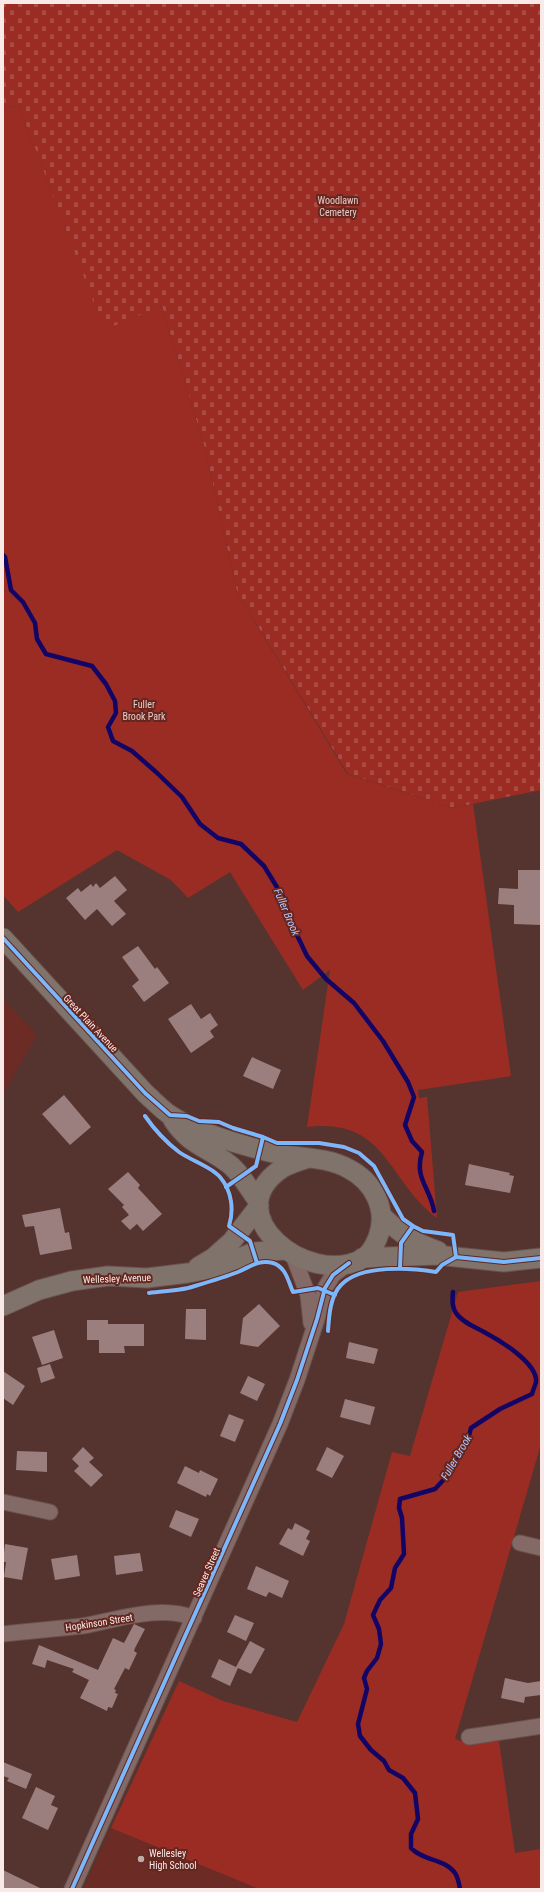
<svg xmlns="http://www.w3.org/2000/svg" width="544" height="1892" viewBox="0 0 544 1892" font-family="'Roboto Condensed',sans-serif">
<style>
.built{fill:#6c2b25}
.cemetery{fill:url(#cemetery-stones)}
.park{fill:#9b2c24}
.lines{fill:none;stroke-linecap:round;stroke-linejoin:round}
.stream{stroke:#120566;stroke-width:4.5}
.building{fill:#9b7e7e}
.minor-casing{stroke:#6a524f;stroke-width:17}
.major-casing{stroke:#6a524f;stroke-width:21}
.minor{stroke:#836a66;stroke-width:15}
.major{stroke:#80736b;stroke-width:19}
.cycleway-casing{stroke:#642720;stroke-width:6}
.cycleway{stroke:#7ab7fb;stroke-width:4}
.poi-dot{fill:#c0aaa7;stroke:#642720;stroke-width:1.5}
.labels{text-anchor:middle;stroke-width:4;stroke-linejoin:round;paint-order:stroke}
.park-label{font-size:10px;fill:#ebcac5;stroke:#642720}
.street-label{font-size:10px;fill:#f9e9e7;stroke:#642720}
.poi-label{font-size:10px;fill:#f9e9e7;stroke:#642720;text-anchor:start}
.water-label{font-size:11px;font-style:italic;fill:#b4c7fc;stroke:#642720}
</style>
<defs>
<pattern id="cemetery-stones" width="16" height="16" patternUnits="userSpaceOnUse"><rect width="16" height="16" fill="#9b2c24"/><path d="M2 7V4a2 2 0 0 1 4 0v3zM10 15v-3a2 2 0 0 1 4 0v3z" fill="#aa4b44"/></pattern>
</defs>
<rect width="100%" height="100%" fill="#55342f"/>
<path class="built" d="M3,999L37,1035L3,1094Z
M111,1828L259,1889H83Z"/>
<path class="cemetery" d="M3,3H541V790L453,808L348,774L237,592L205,449L162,306L104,331L19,106L3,107Z"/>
<path class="park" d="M19,106L104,330L162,306L205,449L237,592L347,774L453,808L473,804L511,1076L418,1090L419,1098L427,1097L437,1218C387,1181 387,1117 307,1127L330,970L303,990L230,872L188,898L171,880L117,850L18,912L3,895V107Z
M541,1281V1444L455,1739L469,1744L499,1741L515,1853L541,1849V1889H259L111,1828L179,1681L223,1701L297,1722L344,1624L392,1452L410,1456L458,1292Z"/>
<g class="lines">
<path class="stream" d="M3,555L5,557L11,590L23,602L35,623L37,639L46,654L92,666L106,684L115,701L116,713L108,727L113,741L132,751L156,772L182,797L200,824L218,838L241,844L264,866L283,897L295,931L307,956L326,979L354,1003L383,1041L408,1082L414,1097L405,1125L412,1141L422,1152C414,1179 430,1187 434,1211
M453,1292C452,1300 452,1307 456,1313C462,1322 475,1327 484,1332C499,1340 538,1363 536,1382C535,1386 533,1390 532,1394L500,1409L471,1428L468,1439L462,1445L448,1475L435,1489L400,1499L399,1508L402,1518L404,1554L395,1568L391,1588L380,1600L373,1615L379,1629L381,1644L377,1658L367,1671L364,1678L367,1689L358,1724L360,1736L371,1750L384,1761L389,1770L403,1778L415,1793L418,1819L411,1834V1848C423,1861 444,1858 455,1873C458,1877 459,1884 460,1889"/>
</g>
<path class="building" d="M518,870H541V925L514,924V905L498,904L499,888L518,889Z
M115,876L127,890L114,901L126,914L112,926L97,909L85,920L66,898L78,888L81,892L91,884L93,887L96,883L100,888Z
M138,946L155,969L157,967L169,983L144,1002L132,986L139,980L122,957Z
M191,1004L201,1019L210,1013L218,1025L210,1031L214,1037L191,1053L168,1019Z
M252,1057L281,1070L273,1089L243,1076Z
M64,1095L91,1127L70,1145L42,1114Z
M469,1164L510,1173L509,1175L514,1176L510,1193L465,1185Z
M128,1172L140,1185L138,1188L162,1214L143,1231L137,1224L130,1230L121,1221L129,1215L122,1207L124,1205L108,1189Z
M60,1208L65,1233L69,1232L72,1249L40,1255L34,1226L25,1227L22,1215Z
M259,1304L280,1326L258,1347L240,1344L243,1318Z
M186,1309H206V1340L185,1339Z
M87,1320H108V1324H144V1346H124L125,1353H99V1340H87Z
M54,1330L63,1358L42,1365L32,1337Z
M349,1342L378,1349L374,1364L346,1358Z
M50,1364L55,1378L41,1383L37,1368Z
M3,1371L25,1386L13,1405L3,1398Z
M248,1376L265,1384L257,1401L240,1393Z
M345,1399L375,1407L370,1425L340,1417Z
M229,1414L244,1420L235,1442L220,1436Z
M83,1447L94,1458L89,1462L103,1475L91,1487L74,1471L79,1466L72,1459Z
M327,1447L344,1456L332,1478L316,1470Z
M17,1451L47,1452V1472L16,1470Z
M185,1466L199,1473L200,1470L218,1479L210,1496L207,1494L206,1497L177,1483Z
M176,1510L199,1519L191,1537L169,1527Z
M295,1523L310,1531L306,1539L310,1541L303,1556L279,1544L288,1528L292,1530Z
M5,1544L28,1548L22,1580L4,1577L6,1562H3Z
M140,1553L143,1571L116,1575L114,1556Z
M77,1555L80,1576L55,1580L51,1559Z
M256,1566L289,1581L282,1598L269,1592L266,1597L247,1589Z
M235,1615L254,1623L246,1641L227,1632Z
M134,1624L145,1629L135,1648L134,1651L137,1653L129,1670L125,1668L114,1689L116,1690L115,1693L118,1694L112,1708L108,1707L107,1711L80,1698L89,1680L72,1672L74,1669L47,1660L45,1668L32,1664L39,1645L98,1670L113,1638L124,1643Z
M250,1641L265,1649L251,1674L238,1668L230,1686L211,1677L219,1659L236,1667Z
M505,1678L528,1683L541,1681V1695L525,1697L524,1703L501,1698Z
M3,1762L32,1774L26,1789L7,1781L9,1778L3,1776Z
M36,1787L55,1796L51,1805L58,1808L48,1830L22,1818Z
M3,1870L42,1889H3Z"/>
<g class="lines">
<g class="minor-casing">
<path id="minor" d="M293,1255L308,1295L311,1323
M3,1502L50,1512
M520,1543L541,1548
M3,1634C29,1631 56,1629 82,1626C117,1620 160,1604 194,1618
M469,1737L541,1726
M72,1889L280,1424L297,1380L317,1319L325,1288L333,1275L349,1263"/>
</g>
<g class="major-casing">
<path id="major" d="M3,938L145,1093C153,1100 161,1109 170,1115C197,1133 247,1147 278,1154C301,1158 328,1157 349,1169C374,1182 388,1210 378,1237C375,1245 369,1255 362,1259C307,1288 216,1214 281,1169C289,1164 299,1161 309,1158
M173,1120C189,1145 207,1147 229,1164C240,1172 249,1189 258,1201
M382,1216C399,1233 415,1243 438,1251
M362,1258L436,1255L504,1262L541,1258
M198,1267L213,1258L232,1241L259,1206
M3,1306L39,1290L72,1281L108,1276L147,1278L188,1273L216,1268L254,1252L285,1250"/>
</g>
<use href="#minor" class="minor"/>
<use href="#major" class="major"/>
<g class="cycleway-casing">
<path id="cycleway" d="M3,938L145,1093L170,1115L187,1116L199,1121L219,1122L233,1128L263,1137L256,1166L226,1187
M145,1116C154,1129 166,1142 179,1152C190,1160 212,1167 220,1177C232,1191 234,1210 229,1226L250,1241L257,1263
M263,1137L277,1143H319L344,1147L359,1153L374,1166L403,1219L413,1226
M456,1257L504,1262L541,1258
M400,1268L401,1243L413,1226L423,1231L453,1235L456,1257
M149,1293C162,1291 175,1291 188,1288C205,1283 223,1278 238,1272C250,1267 259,1259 273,1263C286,1267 288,1281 293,1292L318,1288L335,1295
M328,1331C329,1317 330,1296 341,1285C361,1264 411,1268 436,1272L442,1265L456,1257
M72,1889L280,1424L297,1380L317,1319L325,1288L333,1275L349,1263"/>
</g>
<use href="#cycleway" class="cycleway"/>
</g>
<circle class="poi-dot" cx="141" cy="1859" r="4"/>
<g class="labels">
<g class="park-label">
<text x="338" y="204">Woodlawn<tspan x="338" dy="12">Cemetery</tspan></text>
<text x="144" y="708">Fuller<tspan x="144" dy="12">Brook Park</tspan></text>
</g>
<g class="street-label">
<text transform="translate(91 1023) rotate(47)" y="4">Great Plain Avenue</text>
<text transform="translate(117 1278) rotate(-2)" y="4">Wellesley Avenue</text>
<text transform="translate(206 1572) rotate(-66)" y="4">Seaver Street</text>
<text transform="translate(99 1622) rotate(-9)" y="4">Hopkinson Street</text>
</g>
<g class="poi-label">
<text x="149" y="1857">Wellesley<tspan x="149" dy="12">High School</tspan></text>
</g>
<g class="water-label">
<text transform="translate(287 912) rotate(67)" y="4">Fuller Brook</text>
<text transform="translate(456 1457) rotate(-60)" y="4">Fuller Brook</text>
</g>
</g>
<rect width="544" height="1892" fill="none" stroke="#f9e9e7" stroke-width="8"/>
</svg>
